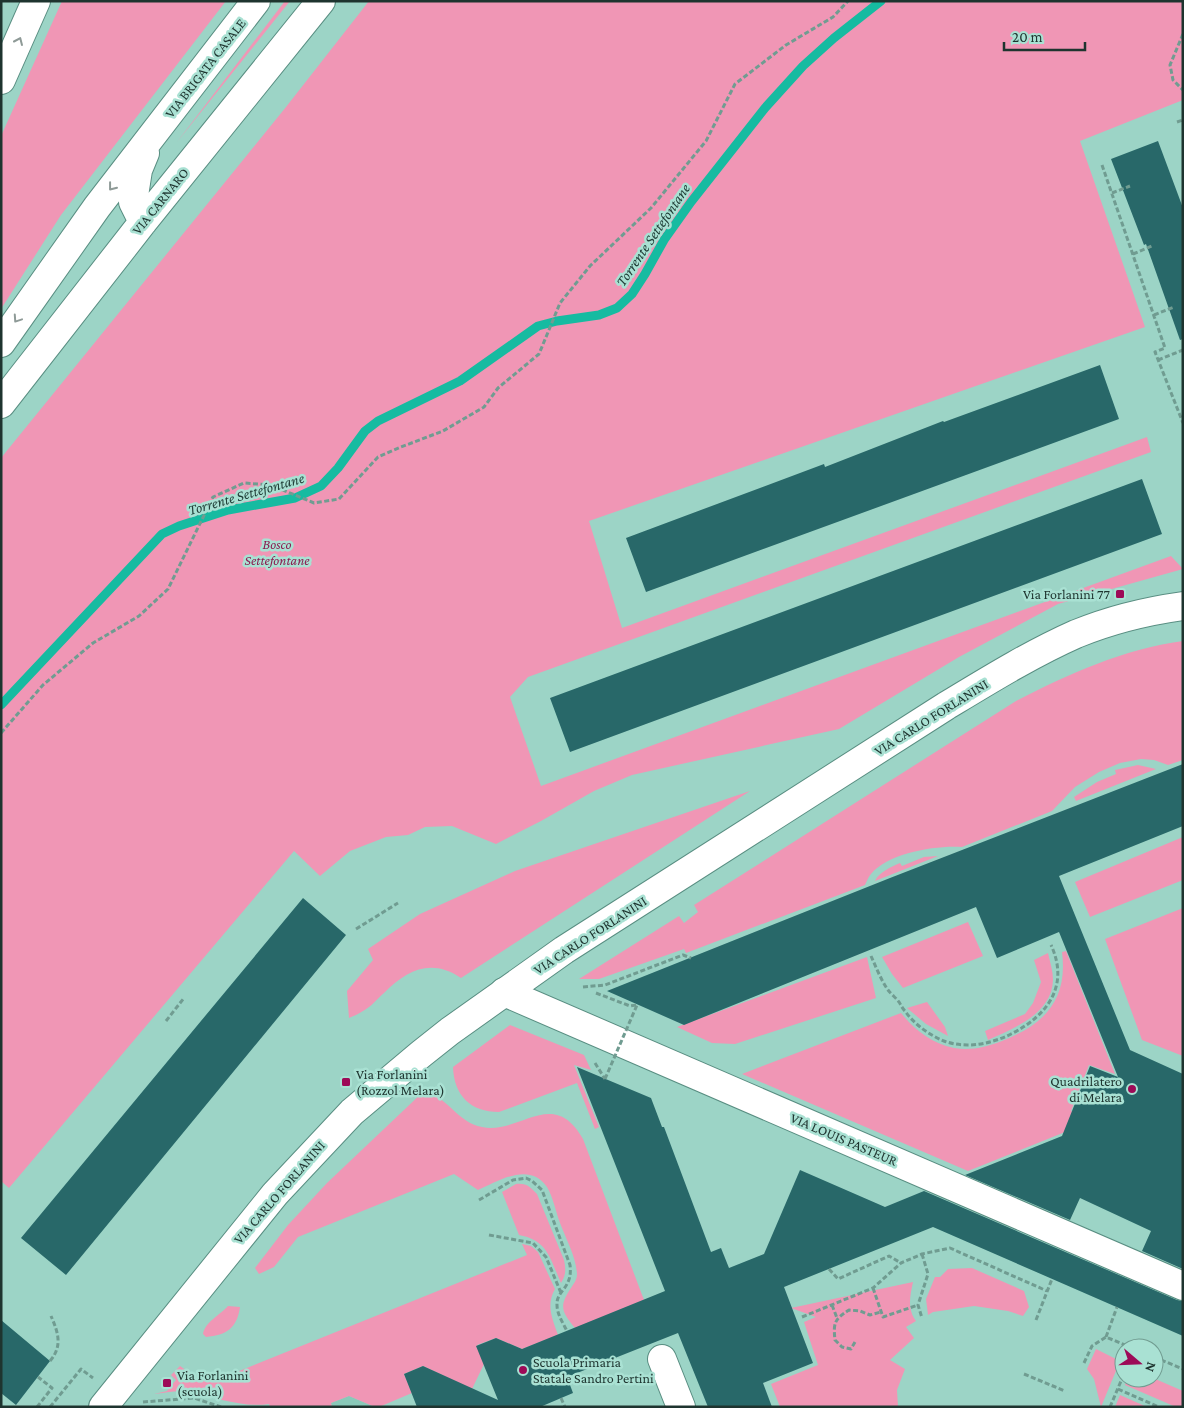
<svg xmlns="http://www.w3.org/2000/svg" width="1184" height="1408" viewBox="0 0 1184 1408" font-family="'Crimson Pro',serif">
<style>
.built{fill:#89c9b9}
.green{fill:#f096b5}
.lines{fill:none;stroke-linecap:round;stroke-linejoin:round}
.stream{stroke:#16bba1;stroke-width:9}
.building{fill:#286869}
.minor-casing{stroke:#598e82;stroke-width:30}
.major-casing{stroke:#598e82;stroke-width:30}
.highway-casing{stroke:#598e82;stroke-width:30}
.path{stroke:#709c91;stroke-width:3;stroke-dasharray:5 2.5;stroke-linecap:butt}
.minor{stroke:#fff;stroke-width:28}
.major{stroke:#fff;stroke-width:28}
.highway{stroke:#fff;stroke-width:28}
.path-bridge{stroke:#709c91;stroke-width:3;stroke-dasharray:5 2.5;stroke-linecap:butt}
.oneway{stroke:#8e9a97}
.poi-dot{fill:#9d0a57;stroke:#a9e1d3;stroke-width:2}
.labels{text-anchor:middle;stroke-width:5;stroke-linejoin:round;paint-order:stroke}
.street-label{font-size:14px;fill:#1e342f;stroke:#a9e1d3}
.park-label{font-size:14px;font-style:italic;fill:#8b1c50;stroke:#a9e1d3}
.poi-label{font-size:14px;fill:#1e342f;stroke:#a9e1d3;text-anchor:start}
.water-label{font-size:15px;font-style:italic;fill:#213f38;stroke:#a9e1d3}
</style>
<rect width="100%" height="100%" fill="#9cd4c6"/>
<path class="built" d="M349,1396L375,1407H332L331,1403Z"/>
<path class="green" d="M62,1H226L61,215L1,309V136Z
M285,1H290L177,142Z
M369,1H1183V100L1080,141L1145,327L589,521L622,628L1147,437L1151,452L528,677L510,697L541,786L1171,556L1183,569L1058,604L959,657L839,729L632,775L594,791L541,821L496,844L452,826L425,827L408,835L386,837L350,851L320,876L294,851L9,1188L1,1181V458L286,107Z
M1183,641V760L1168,765L1154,760L1141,759L1120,763L1099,772L1075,787L1052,811L962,847C936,845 888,853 871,874C868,877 867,881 865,885L686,953L684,949L599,979H579L679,916L684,923L698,912L694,905L1016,701C1069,674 1123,649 1183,641Z
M1138,765L1156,769L1076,801L1074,797L1097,782L1116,774L1115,770Z
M750,791L461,978C431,958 407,970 384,993C377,999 371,1007 363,1011C359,1014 353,1016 349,1018L347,991L373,960L368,949L420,914L515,871Z
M1183,837V880L1090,917L1075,882Z
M938,856L875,881C879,872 891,867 900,863L902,866L924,857Z
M1183,908V1056L1142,1040L1105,939Z
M968,922L983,956L903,988L892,974L882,957Z
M1066,951L1115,1074L1089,1065L1071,1111L1095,1120L968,1171L742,1074L901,1013C915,1030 931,1043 954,1048C971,1051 986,1047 1002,1041C1045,1024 1068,1000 1062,952Z
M1048,953C1050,962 1053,971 1053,980C1052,1014 1014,1028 988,1040L985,1031L1025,1014L1033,1003L1041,982L1034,960Z
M867,957L876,998L735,1044L712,1043L677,1027Z
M927,1002L945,1027L948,1036L926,1024L907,1008Z
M510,1025L584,1055L591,1070L574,1065L599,1127L595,1129L577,1083L499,1112C471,1112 454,1096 453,1067Z
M424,1091C448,1097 458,1123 482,1127C520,1135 553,1086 583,1139L644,1300L575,1328C561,1311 559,1306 571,1288C574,1283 577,1280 577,1274C576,1257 566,1239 560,1223C556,1212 553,1197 547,1187C529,1161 499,1181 478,1190L454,1174L298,1237L274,1267L259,1274L255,1268L288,1225L327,1183Z
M516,1184C527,1183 530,1187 537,1194L564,1260C566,1270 566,1275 561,1283C550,1259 548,1240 519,1235L502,1192Z
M522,1244L531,1246L538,1252L555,1289C546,1305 552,1318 558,1335L522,1349L496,1338L477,1345L484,1364L472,1389L423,1366L404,1374L412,1393L379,1407H375L349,1396L331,1403L332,1407H270L269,1404C242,1408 215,1397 189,1392C178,1390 165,1393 154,1394L167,1391L176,1380L171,1375L180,1366L201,1381L222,1378L527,1255Z
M972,1268L1024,1291L1029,1307L1023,1316L1008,1311L974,1306L933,1312L928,1315L926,1299L935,1277H940L948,1269Z
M913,1282C910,1296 907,1309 916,1321L906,1327L914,1338L890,1360L905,1369L897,1390L898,1407H780L771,1384L818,1365L804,1322L816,1317L791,1308Z
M228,1306L240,1307C237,1328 227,1335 206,1337L203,1334C205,1322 220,1315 228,1306Z
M1096,1349L1120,1361L1101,1407L1094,1379L1087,1369Z
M1128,1378H1153L1183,1391V1407H1176L1125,1385Z
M1120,1395L1147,1407H1115Z"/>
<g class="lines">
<path class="stream" d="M1,705L162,534L179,526L228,510L295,498L321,486L338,468L365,431L378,421L460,381L538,326L557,321L599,315L617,308L632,294L645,274L664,240L691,202L765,108L803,66L834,38L881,1"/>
</g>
<path class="building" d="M1158,141L1183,208V339L1180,340L1146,244L1144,245L1111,159Z
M1100,365L1119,419L646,592L626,538L824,464L825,467L943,421L944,422Z
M1142,479L1162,534L570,752L550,698Z
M1183,764V826L1059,876L1130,1050L1183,1074V1269L1142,1251L1151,1231L1080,1198L1070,1220L965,1175L1062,1136L1090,1066L1118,1077L1059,932L997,958L976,907L684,1025L607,991L890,878Z
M303,898L346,935L66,1275L21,1238Z
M577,1067L651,1098L662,1127H664L711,1252L721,1248L729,1268L764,1254L800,1170L885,1207L924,1191L1177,1300L1183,1301V1336L933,1227L784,1287L813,1363L763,1383L772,1407H708L678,1333L567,1377L573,1393L540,1407H417L404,1374L423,1366L498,1400L476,1346L496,1338L522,1349L665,1291Z
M1,1320L50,1361L16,1405L1,1393Z"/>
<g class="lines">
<g class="minor-casing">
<path id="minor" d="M504,992L1183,1286
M662,1359L681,1407"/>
</g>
<g class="major-casing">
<path id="major" d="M143,222L133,202L138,170L145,153
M1,343L97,207L256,1
M1,404L143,222L321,1
M103,1407L275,1194L352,1112L421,1054L450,1031L564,950L946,706C989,680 1031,654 1076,634C1110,620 1147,611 1183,606"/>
</g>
<g class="highway-casing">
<path id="highway" d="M1,80L36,1"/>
</g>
<path class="path" d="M1183,34L1170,65L1173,80L1183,90
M1177,122L1183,120
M1102,165L1165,348L1155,352L1183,423
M1112,193L1130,186
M1133,254L1152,246
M1154,315L1174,307
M1158,360L1183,350
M1,733L43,685L93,643L139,616L168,589L213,497L244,483L271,485L314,503L339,499L378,457L401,447L443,431L484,407L498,388L539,354L560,303L590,266L651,208L706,141L735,84L786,45L833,17L848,1
M356,929L398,903
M871,956C876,967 881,980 888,990C891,994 896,998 899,1002C901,1005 902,1008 905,1011C914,1024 929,1035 944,1041C966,1049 991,1044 1011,1034C1047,1016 1070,986 1051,945
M583,987L605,985L683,955L691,958
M596,993L630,1006L637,1005
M166,1021L184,998
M595,1063L605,1079
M479,1200L513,1180L526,1178L532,1181L542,1190L570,1265C573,1289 556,1290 557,1305C557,1314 563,1323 567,1331
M489,1235L533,1243L546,1257L561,1293
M922,1254L928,1274L918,1305L922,1318
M829,1269L838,1279L889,1256L901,1263
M873,1288L883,1317L918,1305
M832,1305L837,1318
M802,1317L873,1288L901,1263L922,1254L950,1248L1047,1291
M1036,1320L1052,1279
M1106,1337L1117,1307
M855,1342L851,1349L842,1347L835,1340C833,1322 835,1319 849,1310L860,1311L870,1315L881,1312
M1154,1357L1183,1369
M50,1361C63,1346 58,1332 51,1316
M1084,1363L1092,1346L1106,1337L1132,1348
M1024,1374L1065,1391
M1118,1389L1159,1407
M561,1398L565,1407
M143,1402L194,1398L221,1407
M37,1407L52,1388L38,1377
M50,1407L81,1369L93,1378
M1110,1407L1124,1374"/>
<use href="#minor" class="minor"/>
<use href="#major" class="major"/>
<use href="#highway" class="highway"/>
<path class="path-bridge" d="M605,1079L637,1005"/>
</g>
<defs><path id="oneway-chevron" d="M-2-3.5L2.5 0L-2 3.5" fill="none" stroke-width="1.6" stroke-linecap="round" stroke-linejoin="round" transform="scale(1.25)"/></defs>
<g class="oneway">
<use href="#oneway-chevron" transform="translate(19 41) rotate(-66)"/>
<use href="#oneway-chevron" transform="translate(112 187) rotate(128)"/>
<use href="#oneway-chevron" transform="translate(17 319) rotate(124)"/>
</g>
<g class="poi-dot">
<rect x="1115" y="589" width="10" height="10" rx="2.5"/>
<rect x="341" y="1077" width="10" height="10" rx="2.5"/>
<circle cx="1132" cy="1089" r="5"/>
<circle cx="523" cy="1370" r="5"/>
<rect x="162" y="1378" width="10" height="10" rx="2.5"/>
</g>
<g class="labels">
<g class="street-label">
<text transform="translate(205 68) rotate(-52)" y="5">VIA BRIGATA CASALE</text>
<text transform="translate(160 201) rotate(-51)" y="5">VIA CARNARO</text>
<text transform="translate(931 717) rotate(-32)" y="5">VIA CARLO FORLANINI</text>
<text transform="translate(590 935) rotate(-33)" y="5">VIA CARLO FORLANINI</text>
<text transform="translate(844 1139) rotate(23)" y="5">VIA LOUIS PASTEUR</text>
<text transform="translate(279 1192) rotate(-49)" y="5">VIA CARLO FORLANINI</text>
</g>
<g class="park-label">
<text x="277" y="549">Bosco<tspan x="277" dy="16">Settefontane</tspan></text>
</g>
<g class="poi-label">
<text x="1110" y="599" text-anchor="end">Via Forlanini 77</text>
<text x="356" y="1079">Via Forlanini<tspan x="356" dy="16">(Rozzol Melara)</tspan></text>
<text x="1122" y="1086" text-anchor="end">Quadrilatero<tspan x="1122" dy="16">di Melara</tspan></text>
<text x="533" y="1367">Scuola Primaria<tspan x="533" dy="16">Statale Sandro Pertini</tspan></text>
<text x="177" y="1380">Via Forlanini<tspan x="177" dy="16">(scuola)</tspan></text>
</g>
<g class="water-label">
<text transform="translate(653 235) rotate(-56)" y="5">Torrente Settefontane</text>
<text transform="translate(246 494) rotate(-16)" y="5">Torrente Settefontane</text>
</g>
</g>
<rect width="1184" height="1408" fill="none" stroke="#1e342f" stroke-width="5"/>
<g transform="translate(1139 1363) rotate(109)"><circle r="24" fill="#a9e1d3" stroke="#719c91"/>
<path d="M0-4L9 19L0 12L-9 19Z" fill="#9d0a57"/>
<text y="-8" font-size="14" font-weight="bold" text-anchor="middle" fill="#1e342f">N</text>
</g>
<path d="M1004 42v8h81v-8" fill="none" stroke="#1e342f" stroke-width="2.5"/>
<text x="1012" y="42" font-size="15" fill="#1e342f" stroke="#a9e1d3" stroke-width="4" paint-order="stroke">20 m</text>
</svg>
